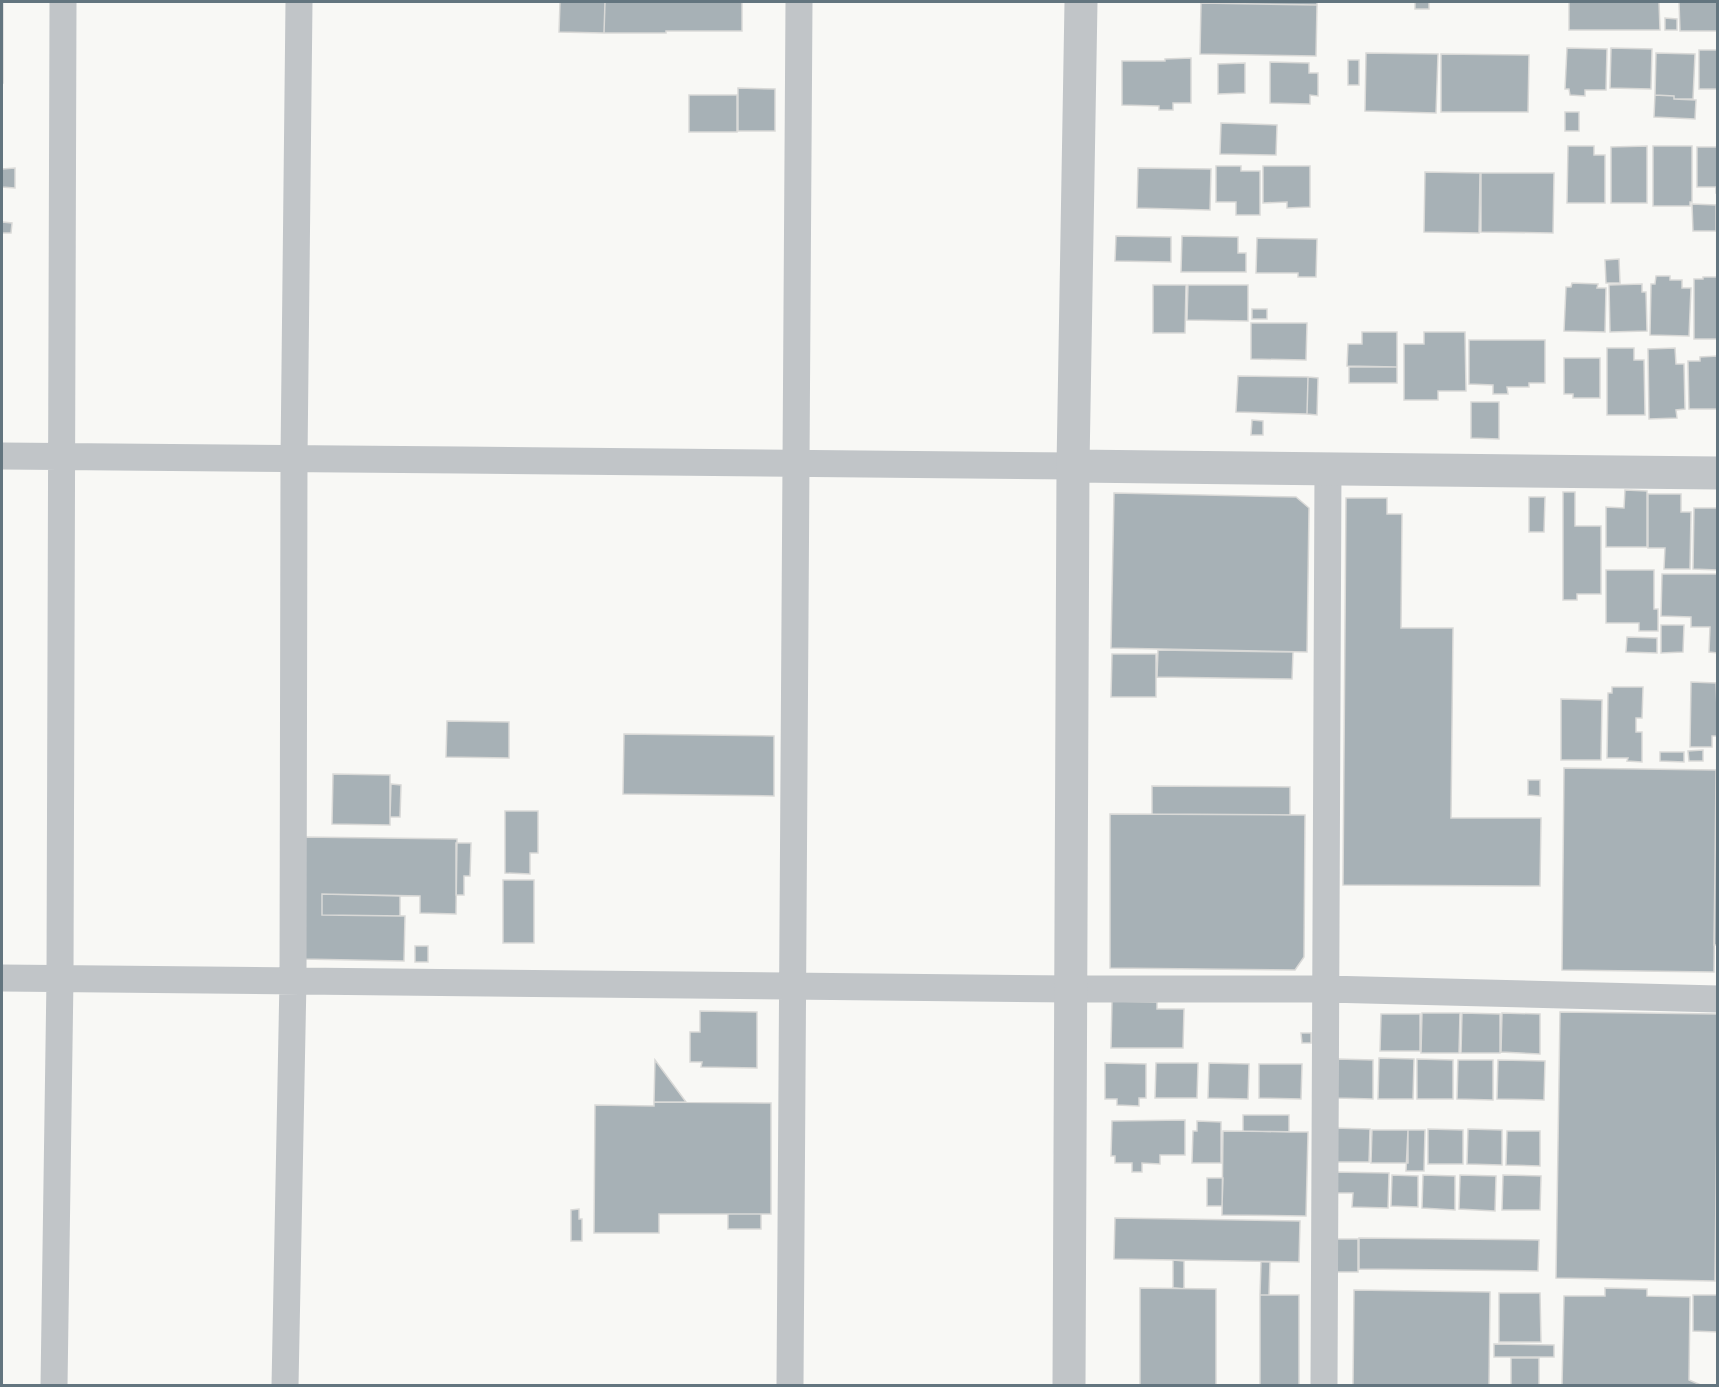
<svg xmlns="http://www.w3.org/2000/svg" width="1719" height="1387" viewBox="0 0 1719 1387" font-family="Commissioner,sans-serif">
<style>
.building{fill:#a7b1b6;stroke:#d9d9d7;stroke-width:1.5}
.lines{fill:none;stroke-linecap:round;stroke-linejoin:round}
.minor{stroke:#c1c5c8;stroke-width:27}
.tertiary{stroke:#c1c5c8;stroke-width:33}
</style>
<rect width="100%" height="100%" fill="#f8f8f5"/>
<path class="building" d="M2,2H3V83H2Z
M560,2H605L604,33L559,32Z
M605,2H742V31H666V33H604Z
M1201,2H1317V5L1201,3Z
M1415,2H1429V9H1415Z
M1569,2H1659L1660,30H1569Z
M1679,2H1718V31H1680Z
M1201,3L1317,5L1316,56L1200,54Z
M1665,18L1677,19V30H1665Z
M1567,48L1607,49L1606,90H1585V96L1570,95L1569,89H1565Z
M1611,48L1652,49L1651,89L1610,88Z
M1699,50H1718V89H1699Z
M1366,53L1438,54L1436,113L1365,111Z
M1656,53L1695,54L1693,99H1674V96L1655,95Z
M1441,54L1529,55L1528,112H1441Z
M1191,58V103H1173V110H1159V106L1122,105V61H1165V59Z
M1348,60H1359V85H1348Z
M1270,62L1309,63V73H1318V96L1310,95V104L1270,103Z
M1245,63V93L1218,94V64Z
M738,88L775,89V131H738Z
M689,95H737V132H689Z
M1655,95L1674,96V99L1696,100L1695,119L1654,117Z
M1565,112H1579V131H1565Z
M1221,123L1277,125L1276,155L1220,154Z
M1568,146H1594V155H1605V203H1567Z
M1647,146V203H1611V147Z
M1653,146H1692V202H1690V206H1653Z
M1697,147H1718V193H1716V187H1697Z
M1216,166H1241V171H1260V215H1236V202H1216Z
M1263,166H1310V207L1287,208V202L1263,203Z
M15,168V188L2,187V169Z
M1138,168L1211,169L1210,210L1137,208Z
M1425,172L1480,173L1479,233L1424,232Z
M1481,173H1554L1553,233L1481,232Z
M1692,204L1716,205V231H1693Z
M2,222L12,223L11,233H2Z
M1116,236L1171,237V262L1115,261Z
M1182,236L1238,237V253H1246V272H1181Z
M1257,238L1317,239L1316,277H1298V273H1256Z
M1619,259L1620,283H1606L1605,260Z
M1656,276H1670V280H1682V288H1691L1689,336L1650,335L1651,284H1655Z
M1703,277H1718V339H1694V279H1703Z
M1572,283L1598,284L1597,288H1606L1605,332L1564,331L1566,287H1571Z
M1642,284V292H1646L1647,331L1610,332L1609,285Z
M1153,285H1186L1185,333H1153Z
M1188,285H1248V321L1187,320Z
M1252,309H1267V319H1252Z
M1251,323H1307L1306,360L1251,359Z
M1362,332H1397V367L1347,366L1348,344H1362Z
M1424,332H1465L1466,391H1438V400H1404V344H1424Z
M1469,340H1545V383H1529V387H1507L1508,394H1493V385L1469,384Z
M1607,348H1634V360H1644L1645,415H1607Z
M1675,348L1676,364H1684L1685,409L1676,410L1677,418L1649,419L1648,349Z
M1718,356V409H1689L1688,361H1700V357Z
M1564,358H1600V398H1573V394H1564Z
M1349,367H1397V383H1349Z
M1238,376L1308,377L1307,414L1236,412Z
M1308,377L1318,378L1317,415L1307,414Z
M1471,402H1499V439L1471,438Z
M1252,420L1263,421V435H1251Z
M1625,490L1647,491V547H1606V507L1624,508Z
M1563,492H1575V526H1601V594H1577V600H1563Z
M1114,493L1296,497L1309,508L1307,652L1111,648Z
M1648,494H1681V512H1691L1690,569H1664L1665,548H1648Z
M1529,497H1545L1544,532H1529Z
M1346,498H1387V514H1402L1401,628H1453L1451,818H1541L1540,886L1343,885Z
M1694,508H1718V570L1693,569Z
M1606,570H1654V609H1658V631H1639V623H1606Z
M1662,574H1718V653L1709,652L1710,627H1691V617L1661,616Z
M1661,625H1684L1683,652L1661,653Z
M1627,637L1657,638V653L1626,652Z
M1158,650L1293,652L1292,679L1157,677Z
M1112,654H1156V697H1111Z
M1691,682L1716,683L1718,736H1712V747H1690Z
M1612,687H1643L1642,718H1636V732H1642V762L1627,761L1628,758H1607L1608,693H1612Z
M1561,699L1602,700L1601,760H1561Z
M447,721L509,722V758L446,757Z
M624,734L774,736V796L623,794Z
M1703,750V761H1689L1688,751Z
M1660,752H1684V762L1660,761Z
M1564,768L1716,770L1714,972L1562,970Z
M333,774L390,775V825L332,824Z
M1528,780H1540V796L1528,795Z
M391,784L401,785L400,817H390Z
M1152,786L1290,787V815L1152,814Z
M1716,793H1718V945H1714Z
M505,811H538V853H530V874L505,873Z
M1110,814L1305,815L1304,957L1295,970L1110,968Z
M303,837L457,839L456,914L420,913V896L322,894V915L405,916L404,961L302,959Z
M456,843H471L470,876H464V895H456Z
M503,880H534V943H503Z
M322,894L400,896V916L322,915Z
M415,946H428V962H415Z
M1112,1001L1157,1002V1009H1184L1183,1048H1111Z
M700,1011L757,1012V1068L701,1067L702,1062H690V1032H700Z
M1560,1012L1718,1014L1715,1281L1556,1278Z
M1422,1013H1460L1459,1053H1421Z
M1462,1013L1500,1014V1053H1461Z
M1502,1013L1540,1014V1054L1501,1052Z
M1381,1014H1420V1051H1380Z
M1301,1033H1311V1043H1302Z
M1379,1058L1414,1059L1413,1099H1378Z
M1338,1059L1373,1060V1099L1337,1098Z
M1417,1059L1453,1060V1099H1417Z
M655,1060L686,1102H654Z
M1458,1060H1493V1100L1457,1099Z
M1498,1060L1545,1061L1544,1100L1497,1099Z
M1105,1063L1146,1064V1098H1139V1106L1117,1105V1099H1105Z
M1156,1063H1198L1197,1098H1155Z
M1209,1063L1249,1064L1248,1099L1208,1098Z
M1259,1064H1302L1301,1099L1259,1098Z
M654,1102L771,1103V1214H659V1233H594L595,1105L654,1106Z
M1243,1115H1289V1132L1243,1131Z
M1185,1120V1155H1160V1164L1142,1163V1172H1132V1163H1115V1156H1111L1112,1121Z
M1197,1121L1221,1122V1163H1192L1193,1131H1197Z
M1334,1128L1370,1129L1369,1162H1333Z
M1428,1129L1463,1130V1164H1428Z
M1468,1129L1502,1130V1165L1467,1164Z
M1372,1130H1408V1163H1371Z
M1408,1130H1425L1424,1171H1406Z
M1223,1131L1308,1132L1306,1216L1222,1215Z
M1507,1131H1540V1166L1506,1165Z
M1333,1172L1389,1173L1388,1208L1352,1207L1353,1193H1332Z
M1392,1175L1418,1176V1207L1391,1206Z
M1423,1175L1455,1176V1210L1422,1208Z
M1460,1175L1496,1176L1495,1211L1459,1209Z
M1503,1175L1541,1176L1540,1210H1502Z
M1207,1178H1223L1222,1206H1207Z
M579,1209V1219H582V1241H571V1210Z
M728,1214H761V1229H728Z
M1115,1218L1300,1221L1299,1262L1114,1259Z
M1359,1238L1539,1240L1538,1271L1359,1269Z
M1331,1239H1358V1272H1331Z
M1173,1260L1184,1261V1289L1173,1288Z
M1261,1262H1270L1269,1295H1260Z
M1140,1288L1216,1289V1386H1140Z
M1605,1288L1647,1289V1296L1690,1297L1689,1380L1703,1386H1562L1564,1296H1605Z
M1354,1290L1490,1292L1489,1386H1353Z
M1499,1293H1540L1541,1342H1499Z
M1260,1295H1299V1386H1260Z
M1693,1295H1718V1332L1693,1331Z
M1494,1344L1554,1345V1357H1494Z
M1511,1358H1539V1385H1511Z"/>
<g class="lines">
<path class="minor" d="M2,456C359,460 716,461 1073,466
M2,978L1071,989H1326L1718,999
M54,1386L60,978L63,2
M285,1386L293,980L294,459L299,2
M790,1386L799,2
M1324,1386L1328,469"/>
<path class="tertiary" d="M1073,466L1718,473
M1069,1386L1073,466L1081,2"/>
</g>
<rect width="1719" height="1387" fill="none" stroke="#63757f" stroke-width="6"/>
</svg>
